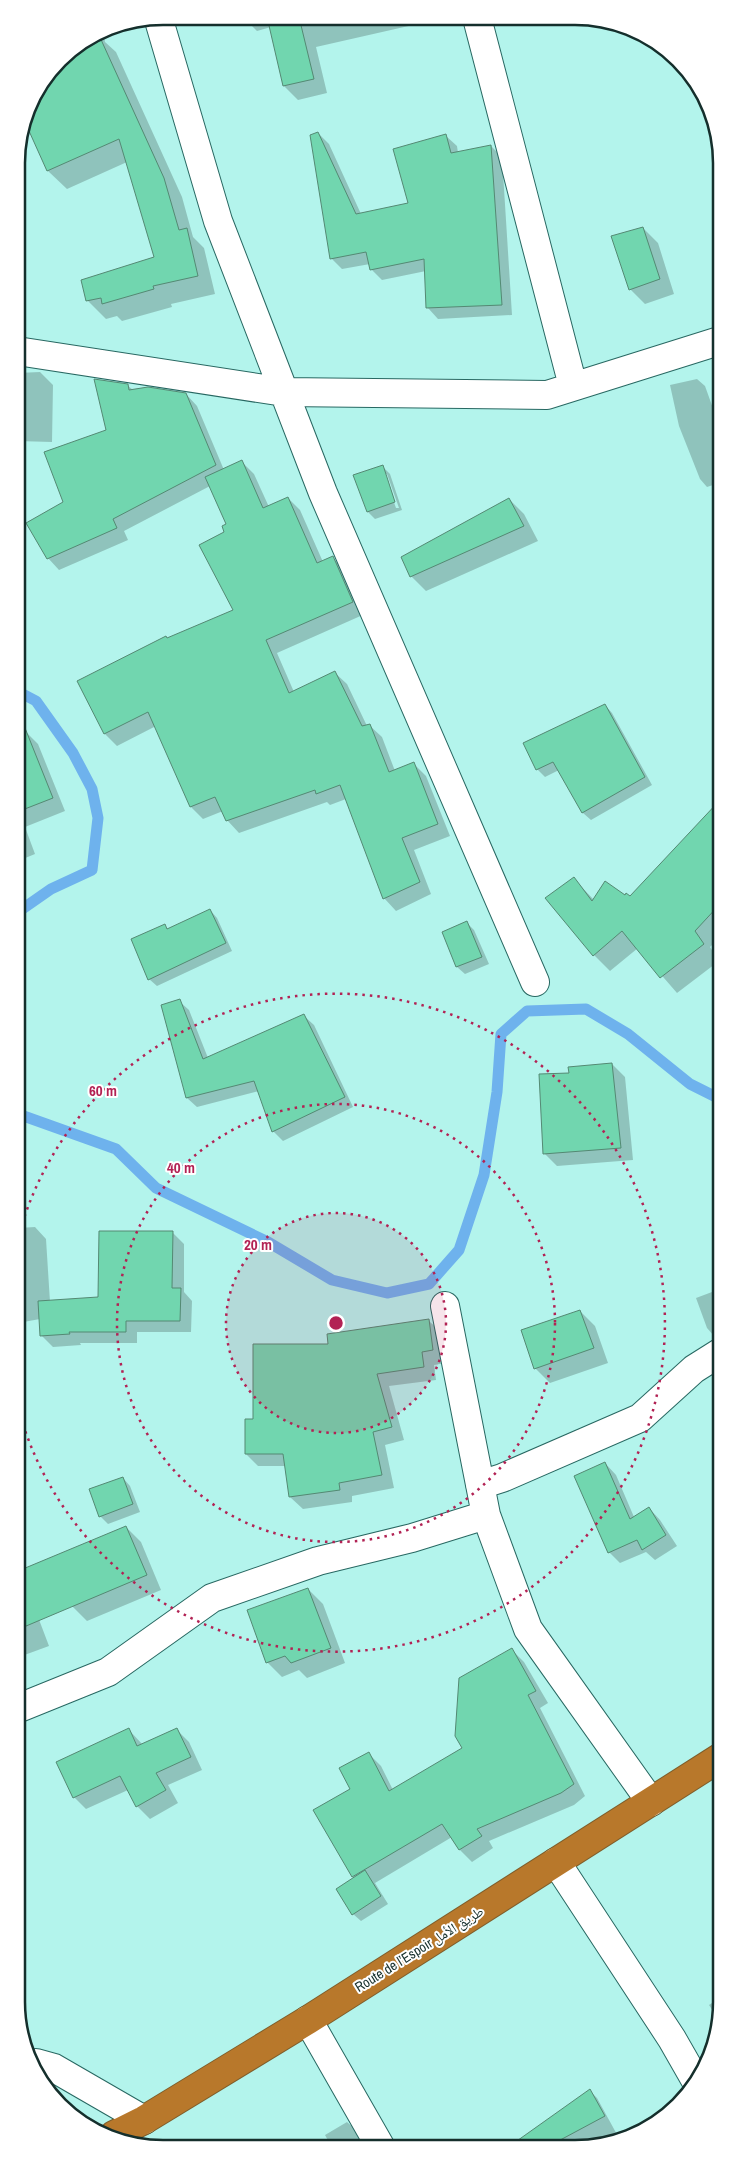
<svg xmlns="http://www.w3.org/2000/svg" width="738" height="2165" viewBox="0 0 738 2165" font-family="'Archivo Narrow','Noto Naskh Arabic',sans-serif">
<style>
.shadow{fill:#0003;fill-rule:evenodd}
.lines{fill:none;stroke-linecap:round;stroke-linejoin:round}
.stream{stroke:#6eb2ed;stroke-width:11}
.building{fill:#71d6af;stroke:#548973}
.street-casing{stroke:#286862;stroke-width:30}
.highway-casing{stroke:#7f5e2b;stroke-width:30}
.street{stroke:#fff;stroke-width:28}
.highway{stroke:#b8782b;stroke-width:28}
.ring{fill:none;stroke:#b22254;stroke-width:2.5;stroke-dasharray:2.5 5}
.labels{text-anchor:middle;stroke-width:4;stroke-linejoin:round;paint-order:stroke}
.street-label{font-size:14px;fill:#152f2c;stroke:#fff}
.rim{fill:none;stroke:#152f2c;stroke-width:2.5}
.centre{fill:#b22254;stroke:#fff;stroke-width:2.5}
.ring-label{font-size:15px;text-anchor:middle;font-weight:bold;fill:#b22254;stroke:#fff;stroke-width:4;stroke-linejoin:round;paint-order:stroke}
</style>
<rect width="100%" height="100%" fill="#b3f4ec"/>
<path class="shadow" d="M243,17L434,18L435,20L316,47L327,93L298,100L284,86L271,27L257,31Z
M103,30L105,42L116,52L182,197L193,237L204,248L215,294L171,304L172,307L122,321L117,316L106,319L87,300L155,258L127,162L67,189L48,171L25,120L31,98L66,53Z
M318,133L329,144L361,214L410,204L446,136L457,146L458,153L491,146L502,157L512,315L438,319L428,308L426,271L382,280L371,269L370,264L342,269L331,258Z
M643,228L658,243L674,294L645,304L630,289Z
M40,372L53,385L52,442L17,441V373Z
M697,379L705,386L719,425V483L707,487L700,479L679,426L670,385Z
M127,385L133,390L186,394L197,406L224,470L242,462L254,474L269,507L288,498L300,510L323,562L333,558L345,570L365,614L277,653L294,692L334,672L347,684L367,726L369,725L382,737L395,771L414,764L426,776L450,836L414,850L431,894L396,911L384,898L346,799L330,805L327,802L239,833L227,820L223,811L203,819L191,807L156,726L117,746L105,734L78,682L234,610L226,532L227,525L210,486L124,531L128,540L59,570L48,558L65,503L108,430Z
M382,466L390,474L402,510L375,519L368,512ZM384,474H387L399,508H396Z
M509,499L524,514L538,541L426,591L411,576Z
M605,705L612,713L652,785L591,820L583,813L559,770L545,777L537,769L525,743Z
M25,731L38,744L65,811L25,827L35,854L18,861L17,734Z
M720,802V937L710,947L719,961L677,993L638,948L610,971L594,955L547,898L574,879L594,900L631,898Z
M210,910L217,918L232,951L157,986L149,979L165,926L169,930Z
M467,923L474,930L489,964L465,974L457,967L443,933Z
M179,1001L189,1010L208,1058L304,1016L314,1025L353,1107L283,1141L273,1131L259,1091L197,1107L187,1098L163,1006Z
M612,1064L625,1077L633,1160L557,1166L544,1153L571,1074Z
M35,1227L46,1239L50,1302L99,1299L173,1233L184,1244V1292L192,1301L191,1332H137V1343H80L81,1345L53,1347L42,1336L40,1319L18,1323V1228Z
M720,1289L721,1334L714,1336L707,1328L696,1298Z
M580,1311L595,1326L608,1363L550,1383L535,1368Z
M429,1321L442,1333L446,1363L434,1365L436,1380L389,1386L404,1440L385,1445L394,1488L352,1496V1502L303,1509L290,1497L286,1466H258L246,1454L254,1420L330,1345Z
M605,1463L616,1475L634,1517L649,1508L660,1520L677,1546L655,1560L646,1552L620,1563L609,1552Z
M123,1478L130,1486L140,1512L108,1524L100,1516L90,1490Z
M126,1527L141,1542L161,1590L87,1621L72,1606Z
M308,1589L323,1604L345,1663L307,1678L299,1670L282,1677L267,1662Z
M19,1602L35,1609L49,1646L19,1657Z
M512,1650L524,1662L548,1703L540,1708L585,1796L574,1805L489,1841L493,1848L472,1862L460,1850L452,1837L375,1883L388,1904L361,1921L353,1914L355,1878L353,1876L351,1790L369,1754L381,1766L393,1790L463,1749Z
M129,1730L143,1745L177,1730L189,1742L202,1770L168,1785L178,1803L150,1819L137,1806L128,1790L86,1809L74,1797Z
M721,1997V2012L719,2020L709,2005Z
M590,2091L597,2098L620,2140L604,2146H544Z
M347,2122L355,2129L364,2146H331L325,2135Z"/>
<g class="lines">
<path class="stream" d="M17,691L36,701L73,753L92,789L98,818L92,870L51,889L18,912
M18,1114L116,1149L156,1188L268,1242L332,1280L387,1293L429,1284L459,1250L484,1175L497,1092L501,1034L527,1011L586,1009L628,1034L690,1084L720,1099"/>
</g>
<path class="building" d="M267,17H299L314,79L283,86Z
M98,33L164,178L179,230L187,228L198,276L153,286L154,289L102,304L101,298L86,301L81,280L154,257L119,139L47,171L25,122L31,98L66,53Z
M318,132L356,214L408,203L393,149L446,134L451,153L491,145L502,305L426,308L424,259L370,270L366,252L330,259L310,135Z
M643,227L660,279L629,290L611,236Z
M94,379L128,384L129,390L148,387L186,393L216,465L113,519L117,528L47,559L26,523L63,502L44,452L106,430Z
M242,460L263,508L288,497L317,563L333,556L353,602L266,640L289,693L335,671L362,726L370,724L389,772L414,762L438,824L402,838L420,882L383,899L340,785L316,794L315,790L226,821L215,797L190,807L148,712L104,734L77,681L166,636L167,638L233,610L199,545L224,532L222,526L226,524L205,477Z
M383,465L395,502L367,512L353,475Z
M509,498L524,526L410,577L401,557Z
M605,704L645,777L582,813L553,762L536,770L523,743Z
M17,713H19L53,798L17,812Z
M720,800V904L695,931L704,944L660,978L622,931L593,956L545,898L574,877L592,901L605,881L625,895L626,893L630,896Z
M210,909L226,943L148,980L131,939L165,924L167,929Z
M467,921L482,957L456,967L442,932Z
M180,999L203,1059L304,1014L345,1097L272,1132L254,1081L186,1098L161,1005Z
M612,1063L621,1148L543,1154L539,1074L569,1073L568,1067Z
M99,1231H173L172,1288H181L180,1321H126V1332H69L70,1334L40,1336L38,1301L98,1297Z
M580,1310L594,1348L534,1369L521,1330Z
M429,1319L433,1350L422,1352L424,1367L377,1374L392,1427L373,1432L382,1475L339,1483L340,1490L289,1497L283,1454H245V1419H253V1344H328L327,1334Z
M605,1462L630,1519L649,1507L666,1535L642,1550L637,1540L608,1553L574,1476Z
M123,1477L133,1504L99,1517L89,1489Z
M126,1526L147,1575L19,1629L18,1571Z
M308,1588L331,1648L291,1663L285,1656L266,1663L247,1610Z
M512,1648L536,1691L528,1695L574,1784L561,1793L477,1829L482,1836L459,1850L442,1824L352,1877L313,1810L350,1789L339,1768L369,1752L389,1791L462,1748L455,1736L459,1678Z
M129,1728L137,1746L177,1728L191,1757L156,1773L166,1790L136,1807L120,1776L73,1798L56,1762Z
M365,1870L381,1896L352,1915L336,1889Z
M590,2089L605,2116L549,2146H516L514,2143Z"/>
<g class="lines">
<g class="street-casing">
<path id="street" d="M158,17L218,221L323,493L535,982
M477,18L573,386
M17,351L284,392L547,395L719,341
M445,1306L486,1515L528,1629L651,1802
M480,1485L502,1478L640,1418L694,1369L721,1352
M19,1708L108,1672L212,1598L318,1561L412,1538L486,1515
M556,1862L672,2039L696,2081
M308,2020L380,2146
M36,2063L54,2068L144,2120"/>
</g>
<g class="highway-casing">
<path id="highway" d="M114,2135L144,2120L308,2020L721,1757"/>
</g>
<use href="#street" class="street"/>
<use href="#highway" class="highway"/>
</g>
<circle cx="336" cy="1323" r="110" fill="#b22254" fill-opacity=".12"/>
<g class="ring">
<circle cx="336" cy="1323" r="110"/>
<circle cx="336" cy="1323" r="219"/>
<path d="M18 1238A329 329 0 1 1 19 1411"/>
</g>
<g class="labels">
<g class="street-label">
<text transform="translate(419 1949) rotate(-32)" y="5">Route de l’Espoir طريق الأمل</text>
</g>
</g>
<path d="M0 0H738V2165H0ZM163 25H575A138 138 0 0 1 713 163V2002A138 138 0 0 1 575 2140H163A138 138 0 0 1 25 2002V163A138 138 0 0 1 163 25Z" fill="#fff" fill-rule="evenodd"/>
<path class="rim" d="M163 25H575A138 138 0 0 1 713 163V2002A138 138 0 0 1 575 2140H163A138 138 0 0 1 25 2002V163A138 138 0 0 1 163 25Z"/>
<circle cx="336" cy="1323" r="8" class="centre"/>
<g class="ring-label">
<text x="103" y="1096">60 m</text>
<text x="181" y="1173">40 m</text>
<text x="258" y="1250">20 m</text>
</g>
</svg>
